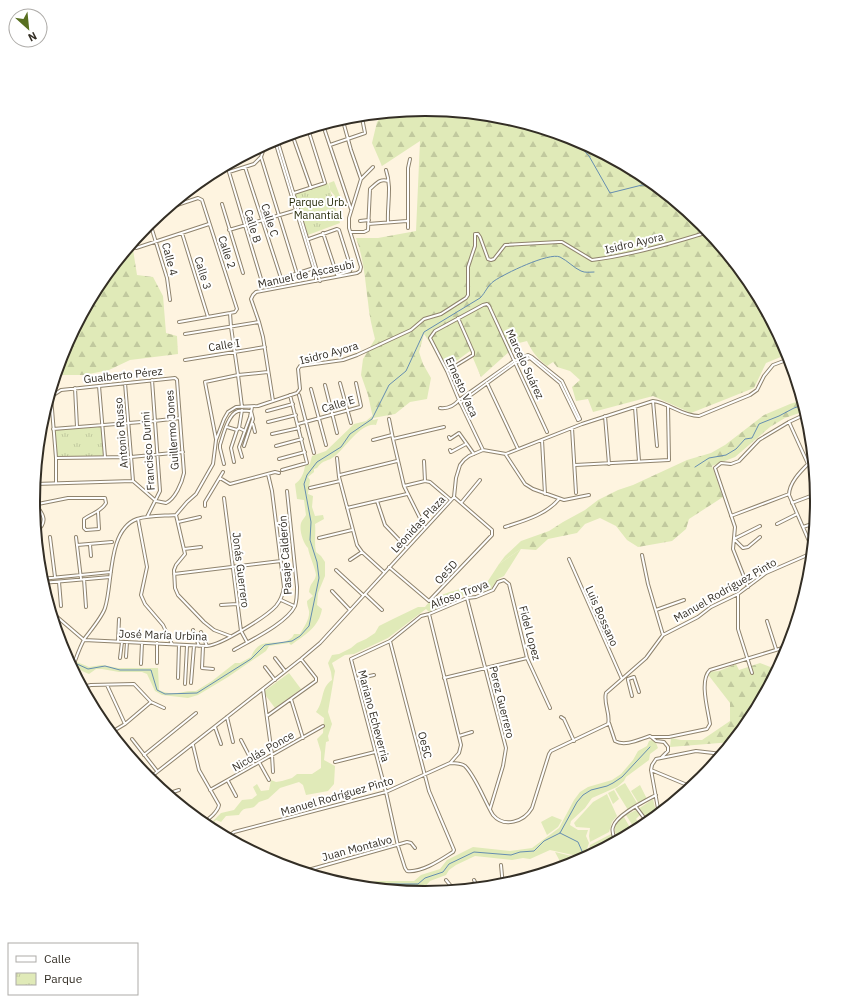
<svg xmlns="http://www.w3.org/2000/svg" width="850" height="1003" viewBox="0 0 850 1003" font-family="'IBM Plex Sans',sans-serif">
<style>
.green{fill:#e0eab8}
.forest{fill:url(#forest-firs)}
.park{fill:url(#park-tufts)}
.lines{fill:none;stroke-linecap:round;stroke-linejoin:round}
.stream{stroke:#658db0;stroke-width:1}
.street-casing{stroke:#8f836d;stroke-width:4}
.secondary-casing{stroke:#8f836d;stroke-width:4.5}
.street{stroke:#fff;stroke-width:2}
.secondary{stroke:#fff;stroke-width:2.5}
.labels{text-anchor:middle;stroke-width:4;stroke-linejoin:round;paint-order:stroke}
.park-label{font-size:11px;fill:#282d0c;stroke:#fff}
.street-label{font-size:11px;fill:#332e25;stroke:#fff}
.rim{fill:none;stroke:#332e25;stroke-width:2}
</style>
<defs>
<pattern id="forest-firs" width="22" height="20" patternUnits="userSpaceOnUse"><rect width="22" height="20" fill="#e0eab8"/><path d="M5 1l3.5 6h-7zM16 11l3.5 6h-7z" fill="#c1c99e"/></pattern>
<pattern id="park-tufts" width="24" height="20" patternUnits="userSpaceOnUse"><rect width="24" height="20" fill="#e0eab8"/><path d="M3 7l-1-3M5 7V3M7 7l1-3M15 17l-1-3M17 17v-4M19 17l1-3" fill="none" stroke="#c1c99e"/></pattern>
</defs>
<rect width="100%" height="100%" fill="#fef4e0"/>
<path class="green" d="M334,181L340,196L333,199L335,196L330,190L329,183Z
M372,416L373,420L378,419L376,425C361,422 346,447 335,456C328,462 323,459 317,468L314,469V472L308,477L310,480L308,494L313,496L312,507L315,516L323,515L324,519L315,524C316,534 314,543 316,552L321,556L325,562V576L318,593L317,605L322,609C319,627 305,635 291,645L289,643L269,646L266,651L228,677L198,695L188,698L162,695L155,691L147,674L142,672H119L102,669H96L89,674L82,671L77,667V662L89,667L102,665L118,668H158L159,690C173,697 182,690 196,691L212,681L235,663H240L251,657C260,634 278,648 290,639C292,638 293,636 294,634H300C304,627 310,619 309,611C308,607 307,605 307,601L313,596L309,592C310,582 315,582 316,575C316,570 309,555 308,548C303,543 299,530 301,523C302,520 305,517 306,515L304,500L297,499L295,484C301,480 304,473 305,466L310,464L312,456L326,451L354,424L366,421Z
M521,549L504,576L498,579L491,589L473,594H466L429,612L426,609L388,638L354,654L345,655L332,663L335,671L328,712L332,724L328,736L329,741L326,742L324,760L335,766L334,784L328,791L306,795L303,785L299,782L280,788L268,799L259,802L254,807C246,810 244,806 239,815L226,816L221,822L216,820L209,828L207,827L221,813L234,810L242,800L252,799L257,795L253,787L257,784L261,791L269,790L271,780L276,782L282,781L292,778L297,774H312L321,768V752L317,739L323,733L324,718L316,712C325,700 320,688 332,680L331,672L328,663L332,655L339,654L351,648L357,643L366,639L375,633L379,626L393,619L418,607H425C437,592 453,593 470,585L476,589L486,584L499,564Z
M289,673L301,689L275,708L263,692Z
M652,740L656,743L658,748L650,754L649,760L626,777L624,781L617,787L592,798L585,808L571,821L570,825L578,830H588L586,836L589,843L586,852L589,856L580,861L577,856L550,850L530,859L523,858L512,860L475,856L456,865L449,870L446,875L430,881L422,890V893L348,886L340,883H351L356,884L378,881H414L421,875L440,869L447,860L473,847L510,851L532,848L559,828L574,800L580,792L588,787L612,780L621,774L633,760L638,751L647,746L649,741Z
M625,783L637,803L628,810L615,789Z
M640,785L647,799L639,804L631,791Z
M614,790L619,799L613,804L608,793Z
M607,794L617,816L612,822L609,832L590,842L589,836L590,828L576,827L574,823L593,802Z
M653,799L657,816L648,823L638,809Z
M636,810L640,815L636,819L643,827L636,831L626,815Z
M552,816L562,820L558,827L547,835L541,822Z
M624,817L633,833L618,841C613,829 613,823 624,817Z
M611,834L615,842L591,855L588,852L590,845Z
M555,852L576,857L572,865L563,867Z"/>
<path class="forest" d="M425,110L502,117L575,139L643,176L702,224L751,284L788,354L766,363L754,388L691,413L653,396L593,412L588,399L576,401L572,387L580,380L570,371L557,367L553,362L547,366C538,359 532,352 527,341L519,343L481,377L470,351L447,368L424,334L419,352L423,364L431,378L427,399L410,402L395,414L373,418L368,395L361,375L363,359L375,339C372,327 369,315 368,302C365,280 364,259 356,238H378L416,231L420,141L382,166L372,143L377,122L385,113Z
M253,151L250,156L217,170Z
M132,243L137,275L153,277L163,296L166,333L177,336L178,354L130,360L109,370L84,375H58L55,376L63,351L99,284Z
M802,400L805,411L785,418L770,427L735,457L712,466L723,497L689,519L686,529L672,541L638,547L627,540L616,526L600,518L585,524L577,533L548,539L536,550L521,549L499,564L505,556L521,541L549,531L563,522L585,510L598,500L618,490L633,485L687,460L711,453L725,445L764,415L790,404Z
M760,663L778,670L751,719L732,742L670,747L671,738L681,740H702L730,721V703L706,672L719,671L736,664L739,670Z"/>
<path class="park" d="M328,183L340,223L308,235L295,194Z
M103,425L105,457L56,458L54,430Z"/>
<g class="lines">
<path class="stream" d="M565,136L574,143L587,146
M578,144L589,156L610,193L642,185H654L661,194L664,193
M236,160L247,155L250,153
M695,467L709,458L726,455L736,449L745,439L752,438L759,424L779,416L794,408L803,405
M63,651L73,661
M77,664L88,669L105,666L120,670H151L157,690L165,694L197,693L251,659L265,645L292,641L300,636L309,626L319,578L317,562L310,540L311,522L304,484L307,475L317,462L341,447L350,434L372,419L389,385L406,371L424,332L480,298C486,292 487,286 494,281C504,274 549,252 560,257C568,261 574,268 581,271C585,273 590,272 594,272
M560,833L578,842L585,858
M358,887L377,884H418L425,878L443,872L449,864L474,852L511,855L520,852L534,851L544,841L560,833L577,802L583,795L591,790L607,786L613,783L622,777L650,747"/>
<g class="street-casing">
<path id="street" d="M343,121L351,150L361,179
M323,125L351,209
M292,134L311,188
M277,139L320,281
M275,141L316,276V281
M270,142L276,140
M265,145L261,157L254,164L229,172L262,282L264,284L314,268
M330,145L365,133L362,118
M261,157L297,274
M245,167L281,278
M386,170C392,187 387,205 388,222
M294,193L325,183L308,129
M222,204L243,273
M168,208L198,198L202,200L237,309L235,312L230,313L179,322
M360,221L369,220
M150,223L167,278L170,300
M368,224L407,221
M408,228V168L410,159
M229,230L297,210
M351,232H364L368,230L370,189C376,184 380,178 388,181
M182,233L208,317
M309,239L337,229L339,230L351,268L350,271L337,275L323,233
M136,248L209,224
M755,291C756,298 756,307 764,308
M230,313L231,327L238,375L242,407
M185,334L259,322
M185,360L265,347
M447,371L473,355V352L458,318
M125,383L133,481
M340,383L351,423
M487,383L518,449
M325,385L337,433
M99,386L105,457
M75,388L77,427
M311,389L326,445
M299,395L314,453
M51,397L56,458V483
M273,401L263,337L259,322L251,299L253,295L256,292L357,273L360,271L361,267L349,228V218L361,179L373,167
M653,401L657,446
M460,403L515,363L530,358L560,383L578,420
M635,407L639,461
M440,408C448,409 454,406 459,400L514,361L528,355L532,357L562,381L580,419L578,420
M267,411L293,404
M605,416L609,464
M389,419L393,439
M268,422L296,415
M789,422L806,414
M253,424L255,432
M298,424L360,407L361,406L356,383
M227,427L237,430
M239,428L242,410
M572,428L576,493
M53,429L154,421L180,418
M272,434L299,428
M449,437L450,439L459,433L474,454
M216,439L205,382L238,375L268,372
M373,440L392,435
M542,440L545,494
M276,446L302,439
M450,450L451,452L466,444
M483,450L459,400L447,371L430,338L435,331L483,305L487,304L489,306L547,432
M506,455L525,484L533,489L564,500L589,495
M242,457L239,447L250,417L252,407
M56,458L131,457L183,452
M337,458L339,477L357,545L362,552L384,572
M279,459L305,452
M424,461L425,481
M234,462L231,448L237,430L239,428L245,431
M224,464L220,448V445C223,436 228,414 238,411C242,410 247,411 251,411L253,419L244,446
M575,465L669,460L668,406
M282,470L307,463L290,395
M340,475L397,461
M220,478L230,484L275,472L279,473
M35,484L133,481L156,501L166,503C175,499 182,483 184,473L177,380L175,378L61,390L49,398
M404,486L425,481L430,482L451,500
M310,488L340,481
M224,498L241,631L247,642
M377,501L385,525L407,548
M461,503L480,480
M792,503L816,494
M33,505L68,498H105L106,503C101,512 92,513 84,519V528L86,530L99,529L98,512
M36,505C44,515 48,522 36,532
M205,506V502L223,472
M347,508L407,494
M176,515L185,554L176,565L174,570L175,588L178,595L204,622L214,630L230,636
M731,516L789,494
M147,517L160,491L152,380
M138,519L147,567L141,595L145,604L163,625L172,644
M178,522L200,517
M777,524L797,514
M505,527C523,521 546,515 559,499
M803,527L815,523L813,518
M425,528L404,486L393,439L444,427
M50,537L55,577
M76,537L81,579
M760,537L748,547L743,548L734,539L760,526
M319,538L352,530
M77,545L112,542
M90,545L91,556
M184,549L201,547
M642,555L648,584L663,635
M569,559L622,679
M350,560L362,552
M389,567L429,601L492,535V530L454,497
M336,570L363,595
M174,574L281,561
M41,579L111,572
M84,579L86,607
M59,582L61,606
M42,583L110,577
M748,587L733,549L735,527L715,468L721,463L731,464L739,461L759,440L789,422L808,464C800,472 789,483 789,495L812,548
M332,591L350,610
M365,594L382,610
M738,594V629L752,673
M467,598L506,748L503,766L490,809
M281,600L294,606
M221,605L237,604
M656,610L684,600
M429,614L461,745L459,753L451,762
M798,615V616
M56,616L84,640L207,646C221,645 266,617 276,606C281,600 283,594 284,587L272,491L268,474
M767,621L776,649
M193,630L199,646
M201,632L207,646
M118,641L119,619
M390,641L429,791L454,850L453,852C442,859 422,873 407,871L405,868L398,846L386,792L351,659L390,641L421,616L429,614L467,598L476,597L493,590L498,582L504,580L509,584L527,658L550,708
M203,646L202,668L213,669
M234,650C251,640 287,623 295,606C297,600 297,593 297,587L287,491
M126,657L127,642
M120,658L122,642
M275,658L285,671
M157,663V643
M141,664L142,643
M265,667L275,680
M72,669C76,659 79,648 85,638C91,630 102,617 105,608C113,584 107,530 137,519C149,515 164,516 176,515L187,502L196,494L213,464L216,440L224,419L228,412L236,407L258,406L297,393L300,389L298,369L300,366L343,360L357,355L411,330L424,319L441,314L466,298L468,295V267L475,246V234H478L480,237L488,259L491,260L494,259L505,245L559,242H562L592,260C632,255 670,244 708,232
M178,678L179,645
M444,678L527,658
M356,679L374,675
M628,679L634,677L639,692
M628,680L632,696
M191,683L194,646
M185,684L187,646
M107,685L125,724
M82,687L91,685L134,684L151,702L164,708
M263,689L272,755L273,772
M291,699L303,738
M267,716L316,681V678L301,659
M227,717L233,742
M561,717L564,719L574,741
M609,723L615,741C625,747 640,739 650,736L656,741L664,742L668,747V751L662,757
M215,727L221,744
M110,733L125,724L151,702
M459,736L472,732
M651,737H669L707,729L710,724C708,710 699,680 710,670L789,646
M132,739L157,771
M241,740L254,765
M193,745L199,770L219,805C218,811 209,820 202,823
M144,755L196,713
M259,762L269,780
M335,762L375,752
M651,770L692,787
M148,779L301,659L320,643L454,497L456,478L460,465L464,460L469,456L483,450L506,454L582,424L653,401C669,403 682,416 699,416L750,395L757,390L764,376L773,365L789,359
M228,781L236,796
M210,790L323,726
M167,794L179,790
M636,807L648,823
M659,814L651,770L652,765L656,759L696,751L722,754
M226,838L234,832L386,792L450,763C455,763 461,763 465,766C476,777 485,802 493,815C504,828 524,822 532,808L549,754L551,751L608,724C611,715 603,703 606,693L646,658L663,635L698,617L711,607L738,594L766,573L812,553
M616,842C614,837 611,832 613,827C616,815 645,801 656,795
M501,865L503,886
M301,872L407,842L411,843L415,848
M446,880L455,891
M474,880L478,888
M437,891L438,892"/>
</g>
<g class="secondary-casing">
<path id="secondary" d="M72,669L73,670"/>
</g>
<use href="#street" class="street"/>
<use href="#secondary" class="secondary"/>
</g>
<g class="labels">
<g class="park-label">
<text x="318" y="206">Parque Urb.<tspan x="318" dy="13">Manantial</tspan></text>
</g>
<g class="street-label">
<text transform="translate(270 220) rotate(72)" y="4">Calle C</text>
<text transform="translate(253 226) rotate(73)" y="4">Calle B</text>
<text transform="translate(634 243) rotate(-13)" y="4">Isidro Ayora</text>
<text transform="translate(227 252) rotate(72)" y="4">Calle 2</text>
<text transform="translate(170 259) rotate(75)" y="4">Calle 4</text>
<text transform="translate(203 273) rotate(73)" y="4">Calle 3</text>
<text transform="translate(306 274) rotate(-12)" y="4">Manuel de Ascasubi</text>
<text transform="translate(224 345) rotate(-9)" y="4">Calle I</text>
<text transform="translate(329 353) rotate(-15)" y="4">Isidro Ayora</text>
<text transform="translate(525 364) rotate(65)" y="4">Marcelo Suárez</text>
<text transform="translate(123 375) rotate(-6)" y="4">Gualberto Pérez</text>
<text transform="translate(462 387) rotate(66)" y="4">Ernesto Vaca</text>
<text transform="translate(338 404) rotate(-17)" y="4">Calle E</text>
<text transform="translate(172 430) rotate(-94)" y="4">Guillermo Jones</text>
<text transform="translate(121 433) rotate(-95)" y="4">Antonio Russo</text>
<text transform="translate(148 451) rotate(-94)" y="4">Francisco Durini</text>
<text transform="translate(418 524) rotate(-47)" y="4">Leonidas Plaza</text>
<text transform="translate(285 555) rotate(-94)" y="4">Pasaje Calderón</text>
<text transform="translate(241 570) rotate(83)" y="4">Jonás Guerrero</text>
<text transform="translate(446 572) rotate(-47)" y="4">Oe5D</text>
<text transform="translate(725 590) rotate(-30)" y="4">Manuel Rodríguez Pinto</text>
<text transform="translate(459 594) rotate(-21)" y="4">Alfoso Troya</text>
<text transform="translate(602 616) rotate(66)" y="4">Luis Bossano</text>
<text transform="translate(530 633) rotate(75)" y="4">Fidel Lopez</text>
<text transform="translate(163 635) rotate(2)" y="4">José María Urbina</text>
<text transform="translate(502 702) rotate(76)" y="4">Perez Guerrero</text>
<text transform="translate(374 716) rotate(75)" y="4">Mariano Echeverria</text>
<text transform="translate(425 745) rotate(76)" y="4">Oe5C</text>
<text transform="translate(263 751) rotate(-30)" y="4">Nicolás Ponce</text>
<text transform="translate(337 796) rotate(-16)" y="4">Manuel Rodríguez Pinto</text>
<text transform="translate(357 848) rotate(-15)" y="4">Juan Montalvo</text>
</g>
</g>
<path d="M0 0H850V1003H0ZM40 501a385 385 0 1 1 770 0a385 385 0 1 1-770 0Z" fill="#fff" fill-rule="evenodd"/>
<path class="rim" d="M40 501a385 385 0 1 1 770 0a385 385 0 1 1-770 0Z"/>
<rect x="8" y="943" width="130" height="52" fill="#ffffff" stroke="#adaba8"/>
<rect x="16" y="956" width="20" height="6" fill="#ffffff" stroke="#adaba8"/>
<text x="44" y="963" font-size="12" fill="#332e25">Calle</text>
<rect x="16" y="973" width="20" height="12" fill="url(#park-tufts)" stroke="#adaba8"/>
<text x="44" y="983" font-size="12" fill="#332e25">Parque</text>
<g transform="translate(28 28) rotate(153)"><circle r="19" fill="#ffffff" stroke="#adaba8"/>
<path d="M0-3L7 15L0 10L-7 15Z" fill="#586f20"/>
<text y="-6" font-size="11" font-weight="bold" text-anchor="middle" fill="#332e25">N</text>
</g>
</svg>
